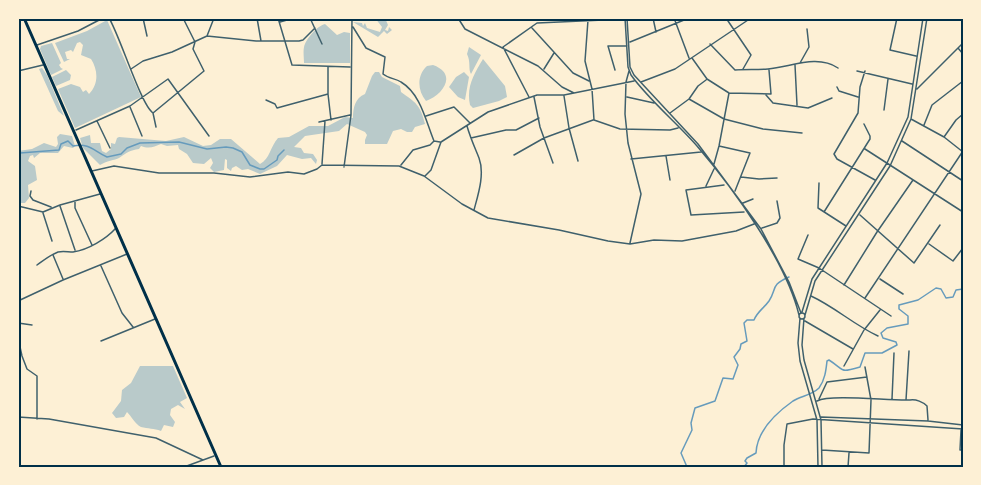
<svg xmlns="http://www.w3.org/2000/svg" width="981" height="485" viewBox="0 0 981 485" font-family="'Sofia Sans Condensed',sans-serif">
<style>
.green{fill:#b9caca}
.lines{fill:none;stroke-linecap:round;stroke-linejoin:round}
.stream{stroke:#669bbc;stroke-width:1.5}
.minor{stroke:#3f606c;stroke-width:1.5}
.trunk{stroke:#003049;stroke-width:3}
.neatline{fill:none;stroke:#003049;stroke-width:2}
</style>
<rect width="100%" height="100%" fill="#fdf0d5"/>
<path class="green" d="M375,18H385L388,25L385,30L388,31L389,27L392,30L387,34L384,31L378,37L353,22L362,23L363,26L365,23L367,28L380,32L382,27Z
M107,20L141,97L75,128L58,89L71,84L80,87L83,92L86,90L89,94C99,84 98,70 91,59L81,55L83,45L80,42L77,43L73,52L71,50L65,52L67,59H70L64,62L55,43L87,31Z
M325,24L337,35L344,32L350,33V63H304C304,58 303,52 304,47C306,39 317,26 325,24Z
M52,43L61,63L59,65L61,68L63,69L51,75L40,49L41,46Z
M469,47L481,55L471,74C468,69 471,62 467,54Z
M483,59L505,86L507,97L499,101L473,108L470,105C466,87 474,74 483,59Z
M433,65C458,74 443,95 426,101C417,90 417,75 427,66Z
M42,68L47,75L64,116L58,111L39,69Z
M66,70L71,75L70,80L56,86L52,77Z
M375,72H379L382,77L400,86L401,92C416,103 420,104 425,124L415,127L412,132H407L401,129L393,131L387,144H365V140L367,135L365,132L347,124L339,131L305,136L294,147L301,148L304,153L313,154L317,160L316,164L311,158L302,159L287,155L277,166L260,174L248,169L242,170L236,166L232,168L231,171L227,168V160L225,159L224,170L214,172L210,168L213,163L211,158L204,164L193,163L187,154L179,149L178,145L167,146L161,144C154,147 149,149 141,146L139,149C130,150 126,153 119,158C115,160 106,161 100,165L83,148L80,138L90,135L91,143H100L102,151L106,153L111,149V143L115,144L117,138L119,137L166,141L184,137L203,146L211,145L220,139H231L260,164C270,159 270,147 278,138L289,137L309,126H328L345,117L353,118C353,108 355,98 365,94L372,76Z
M464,72L469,77L465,100L458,97L449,87L456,77Z
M60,134L72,136L75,146L73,148L64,146L58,153H40L34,158L33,155L30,156L28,161L35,166L37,180L28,185L29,198L25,203H21L18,195V151L32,149L44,143L56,147L58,144L57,137Z
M140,366H173L187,398L180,402L185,409L178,405L171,409L170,415L175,422L173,427L164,425L161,431C154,428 148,429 141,427C135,424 132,417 127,412L124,417L116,418L112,413L121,401L122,390L131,383Z"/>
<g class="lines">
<path class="stream" d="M18,159L20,153L59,150L61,144L68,141L73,146C91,143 93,151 107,157L121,154L127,148L140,143L179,142L207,149L226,147L233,148L242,152L250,165L260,169H264L277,160L278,156L284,150
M687,467L681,453L692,430L691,423L695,408L715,401L723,378L733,379L738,365L734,357L740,349L741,344L747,341L744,323L747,320H754C757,312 764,308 769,301C777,289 770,285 789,277
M744,467L747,463L745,461L747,458L756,453C757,431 776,413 793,401C801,396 812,395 819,388C825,380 826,370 827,361L829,360C846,371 839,373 860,367L865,353H882L897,345L896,342L883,338L881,333L887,328L908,324V316L899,309V305L918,300L936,288L941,289L946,298L953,297L956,290L963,289"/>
<path class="minor" d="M109,18C120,36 141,105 153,113L156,127
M143,18L147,36
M257,18L261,41
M278,18L292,65L350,67
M310,18L322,44
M458,18L465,29L538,66L562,87L574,93
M625,18L628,67L631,75C648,99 677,123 697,146C733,188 786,261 799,315
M627,18L630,67L634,75L698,144L761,229L789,282L801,313
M653,18L656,32
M674,18L689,58
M726,18L751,55L743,69
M897,18L890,50L916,56
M588,20L585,61L592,89L594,120L620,129L670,130L678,128
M280,22L294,18
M353,27L366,48L385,57L383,74C389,79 395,78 401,82C421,94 426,122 434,141
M532,28L573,73L589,81
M207,36L214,18
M630,42L689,18
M710,44L735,70C746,69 757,70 768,69C791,67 817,54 838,68
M37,45L78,31L103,18
M958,48L963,54
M692,58L707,79L729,93L771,94L769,70
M800,63L809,47L807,29
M795,65L797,105
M328,67V94L331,120
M131,69L143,61L172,52L207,36L256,41H299L303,40L315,28
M544,69L554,53
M615,70L608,46H627
M18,71L43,65
M629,71L626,82L625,114L628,143L641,194L630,243
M857,71L912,84
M865,71L860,87L858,113L834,154L837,159L875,180
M641,82L675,69L751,18
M837,87L839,91L858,97
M917,89L963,43
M766,95L773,103L808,108L832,98
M564,96L569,128L578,161
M529,97L503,47L537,23L626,19
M534,97L540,127L553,163
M627,97L654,103
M689,99L724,119L763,129L802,133
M266,100L275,104L277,108L328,94
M130,107L142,136
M884,110L888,79
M153,113L204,71L193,49L195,42L183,18
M670,113L689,99L698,86L706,80
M426,116L454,107L470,123
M911,119L944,137L963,152
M97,121L110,148
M319,122L350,115
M924,125L932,105L963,81
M467,126C470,137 475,148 479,158C485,174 478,195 474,210
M76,130L130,106L168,79L209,136
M944,137L956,120L963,114
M471,138L506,130H516L539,118
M902,141L963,181
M719,146L750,153L735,191
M865,149L963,212
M514,155L544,138L593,120
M666,156L670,180
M631,159L701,152
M322,164L325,121
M714,164L719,146L729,93
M401,165L413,150L430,145L434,141L440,142
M344,167L351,115L352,18
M92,171L114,166L159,173H214L250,177L288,172L304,174L317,169L322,165L399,166L424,176L462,204L488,218L559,230L608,241L630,244L654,240L682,241L736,231L754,224
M425,176L431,170L441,142L488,112L537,95H564L634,81
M741,177L759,179L777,178
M819,183L818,208L846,226
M724,185L686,190L691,215L744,212
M706,186L714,169
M31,191L30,196L33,200L51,207
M75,202V208L92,245
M743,203L753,199
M18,206L43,212L60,205L100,194
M60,206L75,250
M824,212L870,139V136L864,124
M43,213L52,241
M860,215L914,263L940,225
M762,228L777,223L780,218L777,201
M808,235L798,259L819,268L891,316
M929,244L953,261L963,248
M53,255L63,279
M37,265C44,260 50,255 58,252C63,251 68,252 73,252C88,250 106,239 116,228
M101,266L122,313L133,327
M880,279L903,294
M844,285L877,232L913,180
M811,296C835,307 854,325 878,336
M865,298L963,151
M18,301L63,280L127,254
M802,312L812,279L887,163L908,117L923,18
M799 316a3 3 0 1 1 6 0a3 3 0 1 1-6 0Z
M805,315L815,281L890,166L911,119L927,18
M800,318L798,343L800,361L817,420L818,467
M804,318L802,345L804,360L821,420L822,467
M805,321L853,349
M18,323L32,325
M18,338L22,356L27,369L37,376V419
M101,341L155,319
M844,366L864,330L880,310
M819,399L827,382L867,377
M892,399L894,353
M906,400L909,351
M817,401C831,394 890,401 910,400C916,399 923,402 927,406L928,420
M18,417L49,419L156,438L203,460
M821,417L928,421L963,425
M961,430L960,450H963
M822,450L869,453L871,400L865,367
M184,467L214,456
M784,467V445L787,424L813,419L963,429
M848,467L849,453"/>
<path class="trunk" d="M24,18L221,467"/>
</g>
<rect width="981" height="485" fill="none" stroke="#fdf0d5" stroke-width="39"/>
<rect x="20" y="20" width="942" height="446" class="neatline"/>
</svg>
